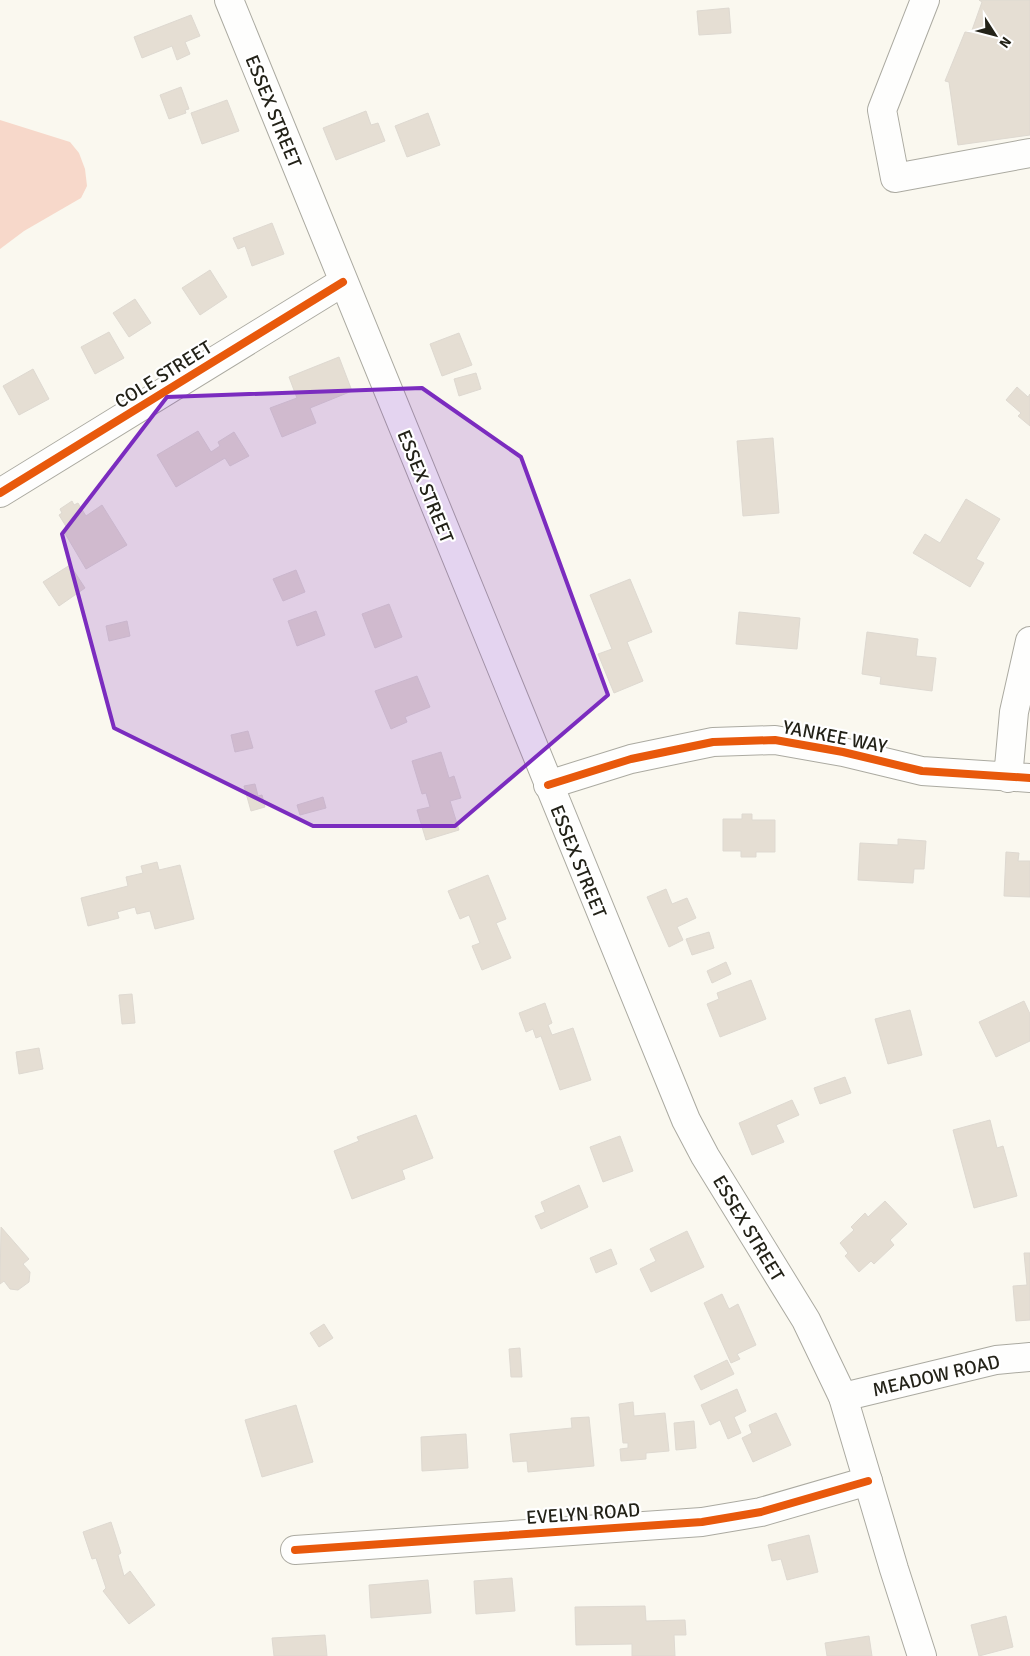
<svg xmlns="http://www.w3.org/2000/svg" width="1030" height="1656" viewBox="0 0 1030 1656" font-family="Signika,sans-serif">
<style>
.green{fill:#f7d8ca}
.building{fill:#e5ded3;stroke:#ded9d1}
.lines{fill:none;stroke-linecap:round;stroke-linejoin:round}
.minor-casing{stroke:#abaaa1;stroke-width:30}
.major-casing{stroke:#abaaa1;stroke-width:30}
.minor{stroke:#fefefd;stroke-width:28}
.major{stroke:#fefefd;stroke-width:28}
.cycleway-casing{stroke:#fff;stroke-width:11}
.cycleway{stroke:#e8590c;stroke-width:8}
.marked{fill:#7b2cbf;fill-opacity:0.2;stroke:#7b2cbf;stroke-width:4;stroke-linejoin:round}
.labels{text-anchor:middle;stroke-width:4.5;stroke-linejoin:round;paint-order:stroke}
.street-label{font-size:19px;fill:#232218;stroke:#fff}
</style>
<rect width="100%" height="100%" fill="#faf8ef"/>
<path class="green" d="M0,120L70,142L79,153L85,169L87,186L81,198L24,231L0,249Z"/>
<path class="building" d="M979,0H1030V135L958,145L949,82L945,81L965,32L971,33L982,2Z
M729,8L731,33L699,35L697,11Z
M191,15L200,36L185,42L190,54L177,60L172,46L142,58L134,37Z
M181,87L189,109L185,110L186,113L169,119L160,95Z
M227,100L239,131L202,144L191,113Z
M366,111L371,125L378,123L385,141L336,160L323,128Z
M428,113L440,145L407,157L395,126Z
M272,223L284,254L252,266L245,246L238,249L233,238Z
M210,270L227,297L200,315L182,288Z
M135,299L151,323L129,337L113,313Z
M109,332L124,358L95,374L81,347Z
M459,333L472,365L442,376L430,344Z
M339,357L352,391L310,408L316,423L282,437L270,408L297,398L289,377Z
M33,369L49,399L19,415L3,386Z
M476,373L481,389L459,396L454,379Z
M1017,387L1028,397L1030,394V426L1018,416L1021,413L1006,400Z
M198,431L211,452L220,446L218,442L234,432L249,456L230,466L225,458L176,487L157,455Z
M773,438L779,513L743,516L737,441Z
M966,499L1000,519L976,559L984,563L970,587L913,553L925,534L940,543Z
M72,501L74,505L78,503L86,516L102,505L127,545L86,569L63,530L67,528L59,515L62,513L60,509Z
M70,565L85,588L59,606L43,582Z
M296,570L305,592L283,601L273,579Z
M630,579L652,632L627,642L643,681L614,693L598,654L612,649L590,595Z
M389,604L402,637L375,648L362,614Z
M316,611L325,635L297,646L288,621Z
M739,612L800,618L797,649L736,644Z
M127,621L130,636L109,641L106,626Z
M867,632L918,639L916,656L936,658L932,691L880,684L881,677L862,674Z
M417,676L430,707L405,717L407,722L391,729L375,691Z
M248,731L253,748L235,752L231,735Z
M441,752L449,778L454,776L461,798L450,801L459,830L426,840L417,810L430,807L426,793L422,794L412,761Z
M255,784L258,796L262,795L265,807L251,811L244,786Z
M323,797L326,808L300,815L297,805Z
M742,814H752V820H775V852H756V857H741V851H723V819H742Z
M898,839L926,841L924,869H914L913,883L858,880L860,843L898,845Z
M1006,852L1019,853L1018,861H1030V897L1004,896Z
M157,862L159,870L180,865L194,919L155,929L150,911L137,914L135,907L117,912L119,918L88,926L81,898L128,886L126,877L143,873L141,866Z
M488,875L506,919L496,923L511,958L482,970L472,946L480,943L469,915L460,919L448,891Z
M666,889L672,904L687,898L696,918L677,927L683,940L669,947L647,897Z
M709,932L714,948L692,955L686,939Z
M726,962L731,974L712,983L707,971Z
M751,980L766,1019L720,1037L707,1004L719,999L717,993Z
M132,994L135,1023L122,1024L119,995Z
M1024,1001L1030,1014V1041L996,1057L979,1022Z
M545,1003L552,1023L548,1025L552,1035L573,1028L591,1080L560,1090L541,1036L536,1038L533,1029L526,1032L519,1013Z
M910,1010L922,1055L888,1064L875,1019Z
M39,1048L43,1069L19,1074L16,1052Z
M845,1077L851,1093L820,1104L814,1088Z
M792,1100L799,1115L776,1125L784,1142L752,1155L739,1123Z
M416,1115L433,1158L402,1170L405,1179L352,1199L334,1151L359,1141L357,1137Z
M990,1120L997,1148L1003,1146L1017,1196L974,1208L953,1130Z
M620,1136L633,1171L603,1182L590,1147Z
M579,1185L588,1207L541,1229L535,1216L545,1212L541,1202Z
M885,1201L907,1224L890,1240L894,1245L874,1264L871,1261L859,1272L845,1256L848,1253L840,1243L854,1230L851,1227L865,1213L868,1217Z
M1,1227L29,1259L23,1264L30,1272L29,1282L18,1290L10,1289L4,1281L0,1284Z
M687,1231L704,1267L651,1292L640,1269L656,1261L650,1249Z
M611,1249L617,1264L596,1273L590,1258Z
M1024,1253H1030V1320L1016,1321L1013,1286L1027,1285Z
M722,1294L729,1309L738,1304L756,1345L737,1354L740,1359L731,1363L704,1303Z
M324,1324L333,1338L319,1347L310,1333Z
M520,1348L522,1377H511L509,1349Z
M727,1360L734,1374L701,1390L694,1376Z
M737,1389L746,1411L734,1417L741,1433L728,1439L720,1420L710,1425L701,1405Z
M633,1402L634,1416L665,1413L669,1451L646,1453V1459L621,1461L620,1449L628,1448V1443H623L619,1404Z
M296,1405L313,1462L262,1477L245,1420Z
M776,1413L791,1445L753,1462L742,1438L752,1433L749,1425Z
M589,1417L594,1466L528,1472L527,1461L513,1462L510,1434L572,1428L571,1418Z
M694,1421L696,1448L676,1450L674,1423Z
M466,1434L468,1468L422,1471L421,1437Z
M111,1522L121,1553L118,1555L124,1576L130,1571L155,1605L129,1624L103,1591L106,1588L96,1558L92,1559L83,1532Z
M809,1535L818,1572L787,1580L781,1559L772,1561L768,1545Z
M512,1578L515,1611L476,1614L474,1581Z
M428,1580L431,1613L371,1618L369,1585Z
M645,1606L646,1621L685,1620L686,1635H674L675,1656H632V1644L576,1645L575,1607Z
M1006,1616L1013,1647L979,1656L971,1625Z
M325,1635L327,1656H274L272,1638Z
M869,1636L872,1656H827L825,1643Z"/>
<g class="lines">
<g class="minor-casing">
<path id="minor" d="M925,0L882,110L895,178L1030,153
M0,493L343,282
M1008,778L1014,712L1030,641
M548,785L631,759L713,742L775,740L843,752L922,771L1030,778
M843,1397L996,1360L1030,1357
M295,1550L702,1522L761,1512L868,1481"/>
</g>
<g class="major-casing">
<path id="major" d="M229,0L686,1120L705,1156L806,1320L843,1397L894,1569L922,1656"/>
</g>
<use href="#minor" class="minor"/>
<use href="#major" class="major"/>
<g class="cycleway-casing">
<path id="cycleway" d="M0,493L343,282
M548,785L631,759L713,742L775,740L843,752L922,771L1030,778
M295,1550L702,1522L761,1512L868,1481"/>
</g>
<use href="#cycleway" class="cycleway"/>
</g>
<path class="marked" d="M422,388L521,457L608,695L455,826H313L114,728L62,534L167,397Z"/>
<g class="labels">
<g class="street-label">
<text transform="translate(274 111) rotate(68)" y="7">ESSEX STREET</text>
<text transform="translate(163 374) rotate(-32)" y="7">COLE STREET</text>
<text transform="translate(426 486) rotate(68)" y="7">ESSEX STREET</text>
<text transform="translate(835 736) rotate(11)" y="7">YANKEE WAY</text>
<text transform="translate(579 861) rotate(68)" y="7">ESSEX STREET</text>
<text transform="translate(749 1228) rotate(59)" y="7">ESSEX STREET</text>
<text transform="translate(936 1375) rotate(-13)" y="7">MEADOW ROAD</text>
<text transform="translate(583 1513) rotate(-4)" y="7">EVELYN ROAD</text>
</g>
</g>
<g transform="translate(995 35) rotate(126)" stroke="#ffffff" stroke-width="4" paint-order="stroke">
<path d="M0-4L9 19L0 12L-9 19Z" fill="#232218"/>
<text y="-8" font-size="14" font-weight="bold" text-anchor="middle" fill="#232218">N</text>
</g>
</svg>
